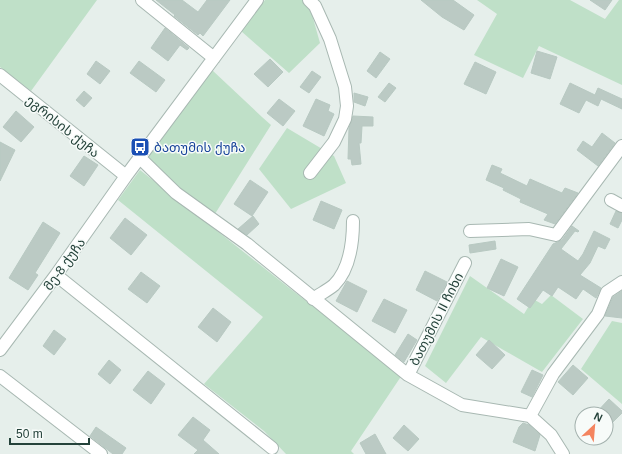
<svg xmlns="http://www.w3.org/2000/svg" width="622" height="454" viewBox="0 0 622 454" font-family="Helvetica,'Noto Sans Georgian',sans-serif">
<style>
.green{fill:#bfe0c8}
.building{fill:#bbcac4;stroke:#b8c9c2}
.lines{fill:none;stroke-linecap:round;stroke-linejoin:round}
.minor-casing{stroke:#a8b8b2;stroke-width:14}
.minor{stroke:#fff;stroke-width:12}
.labels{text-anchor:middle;stroke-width:3;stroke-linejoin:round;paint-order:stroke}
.street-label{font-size:13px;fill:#24423a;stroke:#f7fbf9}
.transit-label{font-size:13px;fill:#164399;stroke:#f7fbf9;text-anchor:start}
</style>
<rect width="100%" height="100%" fill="#e6efeb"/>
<path class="green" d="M0,0H97L31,91L0,67Z
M265,0H305L309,4L320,43L289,73L241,31Z
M477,0H570L605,19L619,0H622V85L539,46L523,78L474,55L497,14Z
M212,70L262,117L271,125L213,217L146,159Z
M287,128L334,156L346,183L291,209L259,169Z
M140,170L288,287L402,375L351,451L354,454H286L264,431L204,384L263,317L118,200Z
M470,276L524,314L533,299L542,304L551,295L583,319L542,372L481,337L446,383L425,366Z
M612,321L622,323V404L581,369Z"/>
<path class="building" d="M156,0H182L198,12L207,0H230L203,36L200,33L198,35L174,16L175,15Z
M421,0H453L474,15L464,30L442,17Z
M590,0H612L605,10Z
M165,28L189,48L187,50L180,45L168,61L151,48Z
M537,51L557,57L550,79L531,73Z
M380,52L390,59L376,78L367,71Z
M270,59L283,72L268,87L254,74Z
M96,61L110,71L100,84L87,74Z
M139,61L165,80L156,92L130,73Z
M475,62L496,72L486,94L464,84Z
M312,71L321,77L309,93L300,87Z
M389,83L396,88L385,102L378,97Z
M570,83L595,95L598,88L622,99V109L601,99L598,106L586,100L579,113L560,104Z
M84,91L92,98L84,107L76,100Z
M354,93L368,97L365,106L354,102Z
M279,99L295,111L283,126L267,113Z
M316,99L330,105L328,111L334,114L324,136L303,126Z
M16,111L34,127L21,142L3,127Z
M353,116L373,117V126H362L361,143H359L361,164L352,165L351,159H348L349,128Z
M602,133L615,143L598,166L577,150L583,141L592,147Z
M0,142L15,150L0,181Z
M84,156L98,165L84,186L70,176Z
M492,165L502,169L500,173L527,186L530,179L562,193L565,188L578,193L555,224L544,220L548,214L520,202L521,199L503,190L504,188L486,180Z
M250,180L268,192L252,216L234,204Z
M321,201L342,210L334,229L313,220Z
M616,211L622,213V220L618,228L610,224Z
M253,216L259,224L247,235L238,229Z
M125,218L147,235L131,255L110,238Z
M43,222L60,233L35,273L38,275L28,290L9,278Z
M572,226L579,231L578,232L575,231L561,249L578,261L583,254L594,231L610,239L605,249L598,246L590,263L580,275L601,288L596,298L583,289L576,299L558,287L552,296L543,290L530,308L517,299L553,244L562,240Z
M495,241L496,249L470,253L469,245Z
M501,259L518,267L504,296L487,288Z
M425,271L447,282L437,301L416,290Z
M141,272L160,286L147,303L128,289Z
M347,281L367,291L357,312L336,301Z
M622,291V318L605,316L613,297Z
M384,299L407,310L395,333L372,321Z
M213,308L231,322L217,342L198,327Z
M54,330L66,339L54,355L43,346Z
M408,334L417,340L404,362L395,355Z
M489,340L505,355L492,369L476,355Z
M109,360L121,370L110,384L98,374Z
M573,365L588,378L573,395L558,382Z
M532,370L543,375L532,397L521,392Z
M148,371L165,384L151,404L133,390Z
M609,399L622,411V413L606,429V414H595Z
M193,417L210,430L203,440L219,454H194L198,450L178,435Z
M523,423L529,425L540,435L535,451L513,442L519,427Z
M404,425L419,439L408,451L393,438Z
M96,427L126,448L122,454H113L90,436Z
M375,434L386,454H366L360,443Z"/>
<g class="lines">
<g class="minor-casing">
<path id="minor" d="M142,0L214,58
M309,0L315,6L330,39L345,87L347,106L345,119L334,142L310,173
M0,75L126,176
M140,158L176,193L247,244L408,375L462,405L530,416L551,435L563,454
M611,200L622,206
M470,231L529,229L556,235L622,146
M56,275L272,448
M313,299C320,294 328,290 334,285C350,269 353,242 353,221
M0,350L56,275L126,176L257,0
M408,375L465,263
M0,376L101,454
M530,416L553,374L598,314L607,292L622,282"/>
</g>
<use href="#minor" class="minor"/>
</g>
<defs>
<g id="bus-square" transform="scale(1)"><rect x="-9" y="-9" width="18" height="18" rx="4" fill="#1a4fb4" stroke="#f7fbf9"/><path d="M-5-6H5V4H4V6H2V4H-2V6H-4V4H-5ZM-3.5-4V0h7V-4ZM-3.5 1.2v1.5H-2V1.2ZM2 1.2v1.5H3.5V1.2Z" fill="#fff"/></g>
</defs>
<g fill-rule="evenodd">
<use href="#bus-square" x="140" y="147"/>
</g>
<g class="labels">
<g class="street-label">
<text transform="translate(63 126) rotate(39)" y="5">ეგრისის ქუჩა</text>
<text transform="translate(64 264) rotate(-54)" y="5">მე-8 ქუჩა</text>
<text transform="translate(436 319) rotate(-63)" y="5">ბათუმის II ჩიხი</text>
</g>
<g class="transit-label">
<text x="154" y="152">ბათუმის ქუჩა</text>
</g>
</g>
<g transform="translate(594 426) rotate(26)"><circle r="19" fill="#f7fbf9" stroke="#a3b1ad"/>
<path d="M0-3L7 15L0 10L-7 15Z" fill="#f4845f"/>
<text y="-6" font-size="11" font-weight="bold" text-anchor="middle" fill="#24423a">N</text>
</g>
<path d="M10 438v6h79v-6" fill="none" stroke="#24423a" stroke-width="2"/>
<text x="16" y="438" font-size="12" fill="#24423a" stroke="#f7fbf9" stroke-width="3" paint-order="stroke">50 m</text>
</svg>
